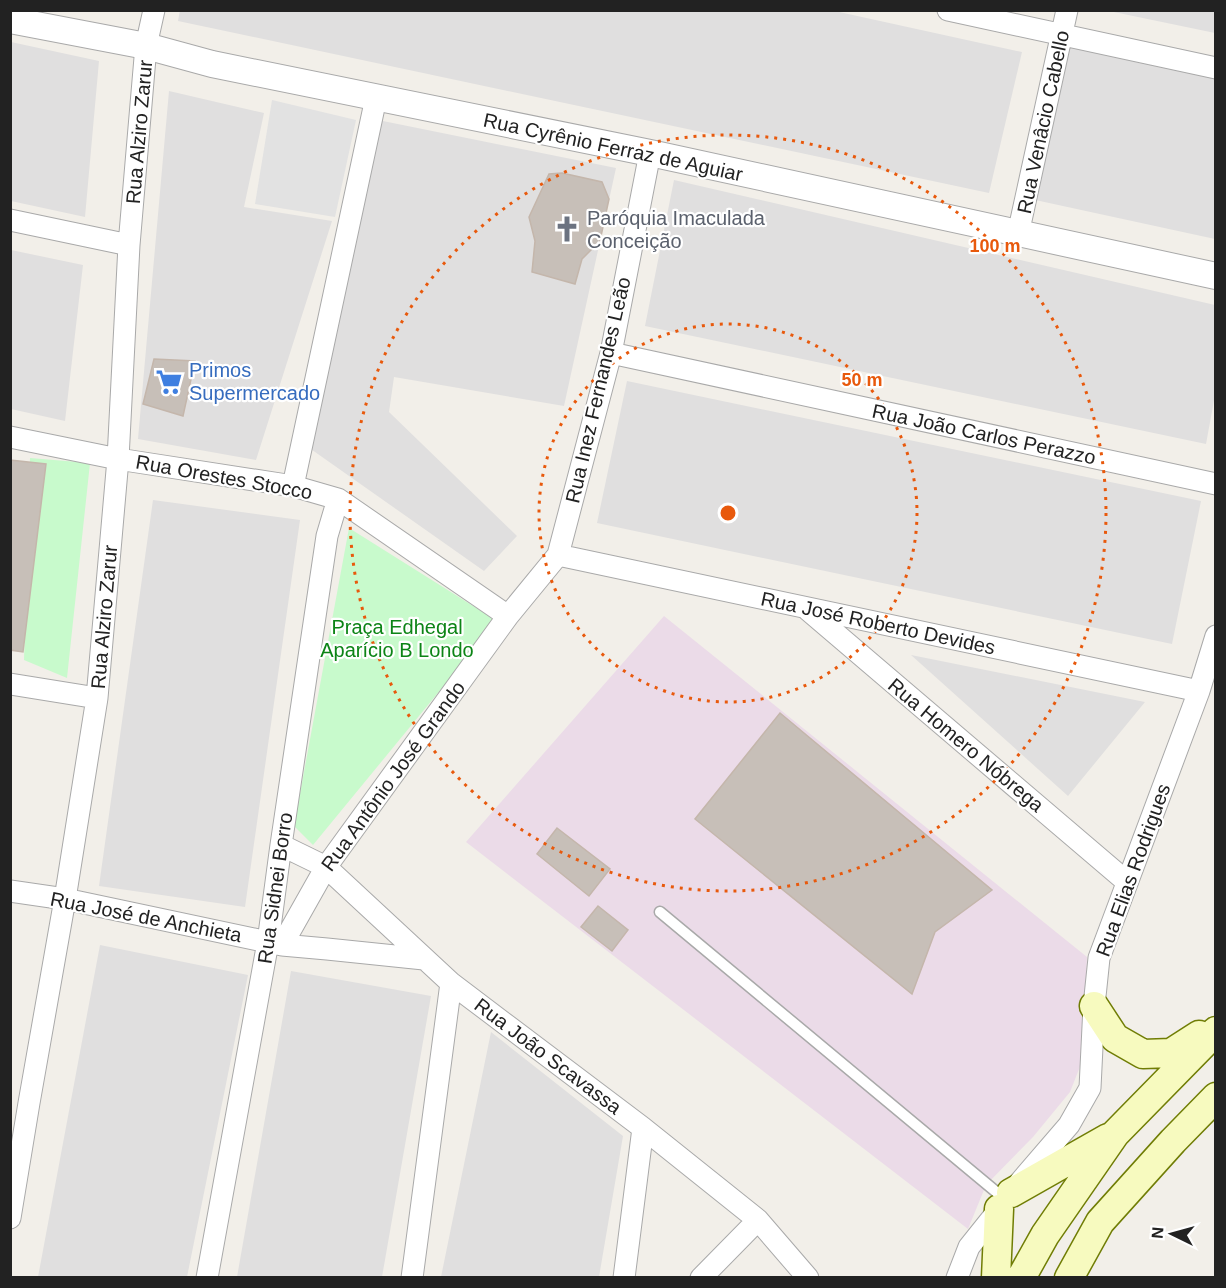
<svg xmlns="http://www.w3.org/2000/svg" width="1226" height="1288" viewBox="0 0 1226 1288" font-family="Helvetica,sans-serif">
<style>
.residential{fill:#e0dfdf}
.industrial{fill:#ebdbe8}
.park{fill:#c8facc}
.parking{fill:#e2e2e2}
.building{fill:#c7bfb8;stroke:#c4b6ab;stroke-width:1.5}
.lines{fill:none;stroke-linecap:round;stroke-linejoin:round}
.service-casing{stroke:#a9a9a9;stroke-width:13}
.minor-casing{stroke:#a9a9a9;stroke-width:23}
.tertiary-casing{stroke:#a9a9a9;stroke-width:28}
.secondary-casing{stroke:#707d05;stroke-width:31}
.service{stroke:#fff;stroke-width:10}
.minor{stroke:#fff;stroke-width:21}
.tertiary{stroke:#fff;stroke-width:26}
.secondary{stroke:#f7fabf;stroke-width:28}
.ring{fill:none;stroke:#e8590c;stroke-width:3;stroke-dasharray:3 6}
.labels{text-anchor:middle;stroke-width:4.5;stroke-linejoin:round;paint-order:stroke}
.street-label{font-size:20px;fill:#222;stroke:#fff}
.worship-label{font-size:20px;fill:#5b616d;stroke:#fff;text-anchor:start}
.shop-label{font-size:20px;fill:#366cbe;stroke:#fff;text-anchor:start}
.park-label{font-size:20px;fill:#0c8416;stroke:#fff}
.centre{fill:#e8590c;stroke:#fff;stroke-width:3}
.ring-label{font-size:18px;text-anchor:middle;font-weight:bold;fill:#e8590c;stroke:#fff;stroke-width:4.5;stroke-linejoin:round;paint-order:stroke}
</style>
<rect width="100%" height="100%" fill="#f2efe9"/>
<path class="residential" d="M180,10H830L1022,52L989,193L178,21Z
M1109,11H1215V33Z
M1061,35L1215,68V239L1026,198Z
M11,42L99,61L85,217L11,201Z
M169,91L264,113L244,207L332,221L256,460L138,439Z
M373,119L616,168L564,406L394,377L389,412L517,536L484,571L298,440Z
M674,180L1215,305V395L1206,444L645,326Z
M11,250L83,265L65,421L11,409Z
M627,381L1201,501L1172,644L597,523Z
M153,500L300,520L245,907L99,886Z
M911,655L1145,702L1068,796Z
M100,945L248,975L187,1277H38Z
M291,971L431,996L382,1277H237Z
M491,1032L623,1136L599,1277H441Z"/>
<path class="industrial" d="M664,616L1087,957L1083,1059L1070,1092L1033,1137L986,1185L968,1229L466,842Z"/>
<path class="park" d="M30,458L90,463L67,678L24,660Z
M349,528L497,621L313,845L294,826Z"/>
<path class="parking" d="M272,100L356,120L335,217L255,204Z"/>
<path class="building" d="M562,173L602,182L609,199L600,241L582,259L575,284L532,272L535,241L529,217L549,174Z
M154,359L195,361L183,416L143,404Z
M10,460L46,464L23,652L10,650Z
M780,713L992,890L935,932L912,994L695,819Z
M557,828L610,869L589,896L537,854Z
M598,906L628,930L612,951L581,927Z"/>
<g class="lines">
<g class="service-casing">
<path id="service" d="M660,912L1006,1200"/>
</g>
<g class="minor-casing">
<path id="minor" d="M948,10L1216,68
M10,220L129,245
M1018,234L1067,10
M611,353L1216,484
M10,437L118,459L293,486L338,499L508,616
M293,486L376,98
M558,555L1199,691
M808,610L1127,882
M10,684L97,698
M281,845L326,867L451,983L643,1128L758,1220L808,1278
M10,891L65,899L282,945L327,949L424,959
M282,945L326,867L508,616L558,555L611,353L650,153
M1020,1182L1069,1125L1090,1088L1094,1006L1099,958L1199,691L1216,636
M10,1218L29,1103L65,899L97,698L118,459L129,245L146,46L154,10
M207,1278L268,942L281,845L327,536L338,499
M412,1278L451,983
M624,1278L643,1128
M701,1278L758,1220
M957,1278L969,1247L1001,1207"/>
</g>
<g class="tertiary-casing">
<path id="tertiary" d="M10,20L146,46L212,64L650,153L1216,276"/>
</g>
<g class="secondary-casing">
<path id="secondary" d="M1094,1006L1115,1038L1143,1054L1171,1053L1199,1035
M1011,1193L1108,1138
M996,1278L999,1209
M1021,1278L1045,1235L1115,1134L1216,1031
M1069,1278L1100,1222L1173,1141L1216,1097"/>
</g>
<use href="#service" class="service"/>
<use href="#minor" class="minor"/>
<use href="#tertiary" class="tertiary"/>
<use href="#secondary" class="secondary"/>
</g>
<g class="ring">
<circle cx="728" cy="513" r="189"/>
<circle cx="728" cy="513" r="378"/>
</g>
<defs>
<g id="church-bare" transform="scale(2.07)"><path d="M-1.2-6h2.4v3.5h3.3v2.4h-3.3V6h-2.4V-.1h-3.3v-2.4h3.3Z" fill="#6b7280" stroke="#fff" stroke-width="2.5" paint-order="stroke"/></g>
<g id="supermarket-bare" transform="scale(2.07)"><path d="M-6-5.5h2.5l.6 2H6L4.5 2H-2.5L-4.4-4H-6ZM-1.5 3.2a1.3 1.3 0 1 0 .1 0ZM3 3.2a1.3 1.3 0 1 0 .1 0Z" fill="#3f7fe0" stroke="#fff" stroke-width="2.5" paint-order="stroke"/></g>
</defs>
<g fill-rule="evenodd">
<use href="#church-bare" x="567" y="229"/>
<use href="#supermarket-bare" x="169" y="382"/>
</g>
<g class="labels">
<g class="street-label">
<text transform="translate(1043 122) rotate(-78)" y="7">Rua Venâcio Cabello</text>
<text transform="translate(139 132) rotate(-85)" y="7">Rua Alziro Zarur</text>
<text transform="translate(613 147) rotate(12)" y="7">Rua Cyrênio Ferraz de Aguiar</text>
<text transform="translate(598 390) rotate(-77)" y="7">Rua Inez Fernandes Leão</text>
<text transform="translate(984 434) rotate(12)" y="7">Rua João Carlos Perazzo</text>
<text transform="translate(224 477) rotate(10)" y="7">Rua Orestes Stocco</text>
<text transform="translate(104 617) rotate(-85)" y="7">Rua Alziro Zarur</text>
<text transform="translate(878 623) rotate(12)" y="7">Rua José Roberto Devides</text>
<text transform="translate(966 745) rotate(40)" y="7">Rua Homero Nóbrega</text>
<text transform="translate(393 776) rotate(-54)" y="7">Rua Antônio José Grando</text>
<text transform="translate(1133 870) rotate(-70)" y="7">Rua Elias Rodrigues</text>
<text transform="translate(275 888) rotate(-82)" y="7">Rua Sidnei Borro</text>
<text transform="translate(146 917) rotate(11)" y="7">Rua José de Anchieta</text>
<text transform="translate(548 1056) rotate(37)" y="7">Rua João Scavassa</text>
</g>
<g class="worship-label">
<text x="587" y="225">Paróquia Imaculada<tspan x="587" dy="23">Conceição</tspan></text>
</g>
<g class="shop-label">
<text x="189" y="377">Primos<tspan x="189" dy="23">Supermercado</tspan></text>
</g>
<g class="park-label">
<text x="397" y="634">Praça Edhegal<tspan x="397" dy="23">Aparício B Londo</tspan></text>
</g>
</g>
<circle cx="728" cy="513" r="9" class="centre"/>
<g class="ring-label">
<text x="995" y="252">100 m</text>
<text x="862" y="386">50 m</text>
</g>
<rect width="1226" height="1288" fill="none" stroke="#222222" stroke-width="24"/>
<g transform="translate(1172 1234) rotate(275)" stroke="#ffffff" stroke-width="4.5" paint-order="stroke">
<path d="M0-4.5L10 22L0 15L-10 22Z" fill="#222222"/>
<text y="-9" font-size="16" font-weight="bold" text-anchor="middle" fill="#222222">N</text>
</g>
</svg>
